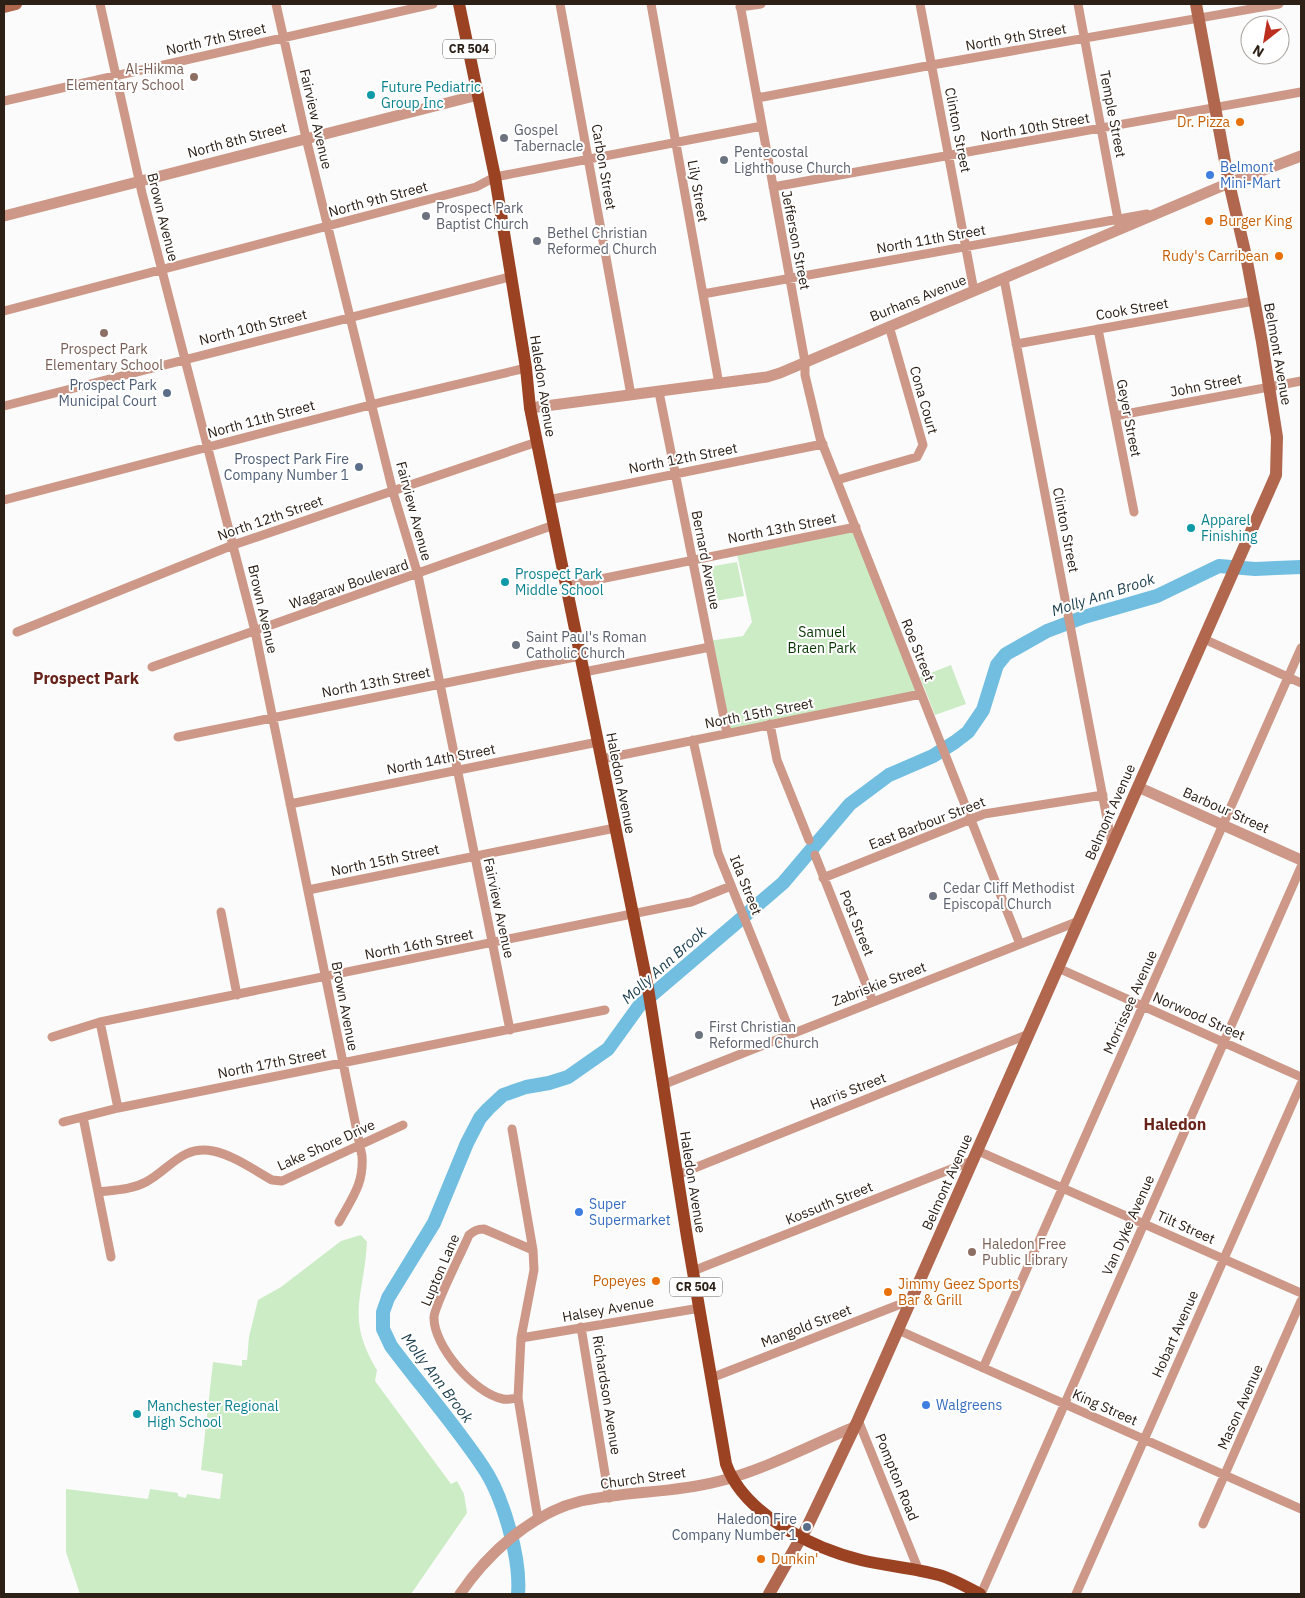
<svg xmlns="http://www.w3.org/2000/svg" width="1305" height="1598" viewBox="0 0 1305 1598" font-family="'IBM Plex Sans',sans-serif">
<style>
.green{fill:#ccecc6}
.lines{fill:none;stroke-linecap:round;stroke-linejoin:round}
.river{stroke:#71bee0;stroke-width:14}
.minor{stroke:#cd9887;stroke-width:9}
.tertiary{stroke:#cd9887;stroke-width:11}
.secondary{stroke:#b1674e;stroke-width:12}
.primary{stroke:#9b4222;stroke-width:12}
.education-dot{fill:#8d6e63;stroke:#fff;stroke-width:2}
.culture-dot{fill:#0f9aa8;stroke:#fff;stroke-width:2}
.food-dot{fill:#e8710a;stroke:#fff;stroke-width:2}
.worship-dot{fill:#6b7280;stroke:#fff;stroke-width:2}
.shop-dot{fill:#3f7fe0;stroke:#fff;stroke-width:2}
.service-dot{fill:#5c6f8a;stroke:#fff;stroke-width:2}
.labels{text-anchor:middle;stroke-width:4;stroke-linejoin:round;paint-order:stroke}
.shield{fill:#fff;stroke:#6b635d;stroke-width:1}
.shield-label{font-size:12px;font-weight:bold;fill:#2c2017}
.street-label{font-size:14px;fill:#2c2017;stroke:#fff}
.education-label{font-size:14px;fill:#785e54;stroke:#fff;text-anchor:end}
.culture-label{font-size:14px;fill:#0d838f;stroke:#fff;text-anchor:start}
.food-label{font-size:14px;fill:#c56008;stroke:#fff;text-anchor:end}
.worship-label{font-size:14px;fill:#5b616d;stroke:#fff;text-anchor:start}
.shop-label{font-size:14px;fill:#366cbe;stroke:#fff;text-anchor:start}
.service-label{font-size:14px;fill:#4e5e75;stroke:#fff;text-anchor:end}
.park-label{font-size:14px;fill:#073700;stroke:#fff}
.water-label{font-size:15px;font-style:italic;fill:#193c4b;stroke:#fff}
.quarter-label{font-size:16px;font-weight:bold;fill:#68241a;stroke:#fff}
</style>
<rect width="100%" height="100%" fill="#fbfbfb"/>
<path class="green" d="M855,525L921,694L726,733L709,641L743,636L752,622L736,550Z
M737,562L744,596L710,602L703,568Z
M951,665L966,704L935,715L920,677Z
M361,1235L367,1242C364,1297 345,1317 377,1370L375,1381L451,1484L457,1481L464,1494L467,1513L411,1594H80L66,1552V1489L148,1499L150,1489L178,1493V1496L186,1498L187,1494L220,1499L223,1474L201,1470L213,1362L242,1366V1360H247L249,1337L258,1300L281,1287L341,1241Z"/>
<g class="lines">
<path class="river" d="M518,1594C521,1559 503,1496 483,1467C455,1425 421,1386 391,1346L383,1329V1312L388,1298L434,1223L467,1143L480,1118L488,1109L503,1095L526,1087L549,1083L568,1077L608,1049L639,1006L783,883L850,804L889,775L933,756L955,742L968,732L983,710L997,665L1006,654L1047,631L1084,617L1157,596L1219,566L1255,569L1301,567"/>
<path class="minor" d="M100,4L142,193L255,631L362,1156C364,1184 352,1198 339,1222
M276,4L306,138L393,492L418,575L510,1030
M560,4L631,395
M651,4L719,384
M740,4L805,362V375L820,438L1020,944
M920,4L974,291
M1078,4L1119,225
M740,7L761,4
M757,98L932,65L1279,4
M4,101L433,4
M773,187L1301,92
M1004,279L1112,845
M703,294L1147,214
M4,311L476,187L495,177L762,126
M1098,329L1134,512
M1016,344L1254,301
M659,392L727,733
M4,406L509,277
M1115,416L1301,381
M837,480L917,457L923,445L889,326
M4,500L382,402L526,368
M548,500L823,444
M566,586L856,527
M17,632L233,545L537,442
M1204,639L1301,683
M152,667L554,525
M584,672L710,647
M770,724L777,760L809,840
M178,737L580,656
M693,740L718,853L791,1034
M602,759L921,694
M290,804L598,742
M815,855L873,1002
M823,878L984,814L1103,795
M308,890L615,828
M221,912L237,995
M1058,968L1301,1077
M100,1022L118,1108
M52,1037L100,1022L691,902L731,886
M662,1085L1079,921
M83,1117L111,1257
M63,1122L118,1108L605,1010
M512,1129L533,1250L534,1270L521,1338L518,1398L538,1519
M978,1151L1301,1293
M677,1175L1029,1034
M98,1192C114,1190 131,1190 146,1182C170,1169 182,1145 213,1151C233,1155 254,1170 272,1180L282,1181L403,1125
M693,1271L974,1160
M581,1327L609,1498
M898,1330L1301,1509
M521,1338L700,1308
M983,1368L1301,648
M711,1378L911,1300
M518,1398C514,1398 508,1400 503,1399C475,1394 433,1346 434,1317C435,1304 462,1252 469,1235C474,1231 477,1229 484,1229L533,1250
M858,1420L919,1571
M1203,1524L1301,1301
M981,1594L1301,867
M1076,1594L1301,1084"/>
<path class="tertiary" d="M4,216L478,95
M530,408L767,377L780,373L1229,183L1301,156
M1138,787L1301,860
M460,1594C488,1553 532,1513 581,1501C627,1491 675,1493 720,1481C766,1469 811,1445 854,1427"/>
<path class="secondary" d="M4,7L16,4
M769,1594L807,1527L858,1420L1276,475L1277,437L1262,342L1246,256L1229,183L1196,4"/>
<path class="primary" d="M459,4L495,177L526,368L530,408L648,988L687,1237L726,1464C744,1514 812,1548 861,1560C886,1566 914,1568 939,1575C953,1579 967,1587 980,1594"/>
</g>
<g class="education-dot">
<circle cx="194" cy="77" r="5"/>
<circle cx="104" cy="333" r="5"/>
<circle cx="972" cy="1252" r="5"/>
</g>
<g class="culture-dot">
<circle cx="371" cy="95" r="5"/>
<circle cx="1191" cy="528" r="5"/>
<circle cx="505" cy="582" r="5"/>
<circle cx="137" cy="1414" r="5"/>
</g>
<g class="food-dot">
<circle cx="1240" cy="122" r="5"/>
<circle cx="1209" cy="221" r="5"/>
<circle cx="1279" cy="256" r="5"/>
<circle cx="656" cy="1281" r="5"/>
<circle cx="888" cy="1292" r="5"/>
<circle cx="761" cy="1559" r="5"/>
</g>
<g class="worship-dot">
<circle cx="504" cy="138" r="5"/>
<circle cx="724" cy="160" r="5"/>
<circle cx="426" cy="216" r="5"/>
<circle cx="537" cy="241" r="5"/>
<circle cx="516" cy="645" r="5"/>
<circle cx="933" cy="896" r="5"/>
<circle cx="699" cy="1035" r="5"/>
</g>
<g class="shop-dot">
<circle cx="1210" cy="175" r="5"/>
<circle cx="579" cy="1212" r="5"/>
<circle cx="926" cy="1405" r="5"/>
</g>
<g class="service-dot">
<circle cx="167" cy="393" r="5"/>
<circle cx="359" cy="467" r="5"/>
<circle cx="807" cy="1527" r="5"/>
</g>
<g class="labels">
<g class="shield">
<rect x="443" y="39.5" width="52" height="19" rx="4"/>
<rect x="670" y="1277.5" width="52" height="19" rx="4"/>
</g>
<g class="shield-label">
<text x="469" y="53">CR 504</text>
<text x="696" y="1291">CR 504</text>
</g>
<g class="street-label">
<text transform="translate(1016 37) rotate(-10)" y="5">North 9th Street</text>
<text transform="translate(216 39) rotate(-13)" y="5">North 7th Street</text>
<text transform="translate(1113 114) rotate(79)" y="5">Temple Street</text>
<text transform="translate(316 119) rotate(77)" y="5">Fairview Avenue</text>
<text transform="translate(1035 127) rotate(-10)" y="5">North 10th Street</text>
<text transform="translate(958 130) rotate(79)" y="5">Clinton Street</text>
<text transform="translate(237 140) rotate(-15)" y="5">North 8th Street</text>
<text transform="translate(604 167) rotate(80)" y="5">Carbon Street</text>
<text transform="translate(698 191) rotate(80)" y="5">Lily Street</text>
<text transform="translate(378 199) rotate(-15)" y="5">North 9th Street</text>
<text transform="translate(163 217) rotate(76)" y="5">Brown Avenue</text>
<text transform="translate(931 239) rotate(-10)" y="5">North 11th Street</text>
<text transform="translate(796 240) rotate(79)" y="5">Jefferson Street</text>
<text transform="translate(918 298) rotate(-22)" y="5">Burhans Avenue</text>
<text transform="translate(1132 309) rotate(-10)" y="5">Cook Street</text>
<text transform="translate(253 327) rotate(-14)" y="5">North 10th Street</text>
<text transform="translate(1278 354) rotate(80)" y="5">Belmont Avenue</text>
<text transform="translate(1206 385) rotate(-11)" y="5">John Street</text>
<text transform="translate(543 386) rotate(81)" y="5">Haledon Avenue</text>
<text transform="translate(924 400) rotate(74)" y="5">Cona Court</text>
<text transform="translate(1129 418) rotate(79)" y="5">Geyer Street</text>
<text transform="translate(261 419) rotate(-15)" y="5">North 11th Street</text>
<text transform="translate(683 458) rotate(-11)" y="5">North 12th Street</text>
<text transform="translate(414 511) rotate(75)" y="5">Fairview Avenue</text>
<text transform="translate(270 518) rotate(-19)" y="5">North 12th Street</text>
<text transform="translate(782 528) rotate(-11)" y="5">North 13th Street</text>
<text transform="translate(1066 530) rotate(79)" y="5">Clinton Street</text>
<text transform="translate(706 560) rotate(79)" y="5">Bernard Avenue</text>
<text transform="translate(349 584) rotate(-19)" y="5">Wagaraw Boulevard</text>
<text transform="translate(263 609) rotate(77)" y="5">Brown Avenue</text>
<text transform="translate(918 650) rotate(68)" y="5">Roe Street</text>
<text transform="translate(376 682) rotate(-11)" y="5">North 13th Street</text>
<text transform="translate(759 713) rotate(-11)" y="5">North 15th Street</text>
<text transform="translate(441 759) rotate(-11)" y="5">North 14th Street</text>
<text transform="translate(621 783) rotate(79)" y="5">Haledon Avenue</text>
<text transform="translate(1226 810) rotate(24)" y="5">Barbour Street</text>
<text transform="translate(1110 812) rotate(-66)" y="5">Belmont Avenue</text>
<text transform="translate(927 823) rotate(-21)" y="5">East Barbour Street</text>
<text transform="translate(385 860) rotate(-12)" y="5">North 15th Street</text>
<text transform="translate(746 885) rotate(68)" y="5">Ida Street</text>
<text transform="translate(499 908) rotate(78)" y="5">Fairview Avenue</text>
<text transform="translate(857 923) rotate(68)" y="5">Post Street</text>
<text transform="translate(419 944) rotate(-11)" y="5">North 16th Street</text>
<text transform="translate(879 984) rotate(-21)" y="5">Zabriskie Street</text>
<text transform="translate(1130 1002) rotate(-66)" y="5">Morrissee Avenue</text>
<text transform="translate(345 1006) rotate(79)" y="5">Brown Avenue</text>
<text transform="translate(1199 1016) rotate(24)" y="5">Norwood Street</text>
<text transform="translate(272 1063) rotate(-11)" y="5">North 17th Street</text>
<text transform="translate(848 1091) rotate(-21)" y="5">Harris Street</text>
<text transform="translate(326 1145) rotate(-24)" y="5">Lake Shore Drive</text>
<text transform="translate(693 1182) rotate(81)" y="5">Haledon Avenue</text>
<text transform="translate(947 1182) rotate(-66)" y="5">Belmont Avenue</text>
<text transform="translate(829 1203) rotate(-22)" y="5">Kossuth Street</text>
<text transform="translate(1128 1225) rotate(-66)" y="5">Van Dyke Avenue</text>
<text transform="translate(1186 1227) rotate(24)" y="5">Tilt Street</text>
<text transform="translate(440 1270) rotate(-67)" y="5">Lupton Lane</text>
<text transform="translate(608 1309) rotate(-10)" y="5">Halsey Avenue</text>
<text transform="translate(806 1326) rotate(-21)" y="5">Mangold Street</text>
<text transform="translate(1175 1334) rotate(-66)" y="5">Hobart Avenue</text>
<text transform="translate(607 1395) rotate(81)" y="5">Richardson Avenue</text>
<text transform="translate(1105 1407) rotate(24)" y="5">King Street</text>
<text transform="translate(1240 1407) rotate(-66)" y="5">Mason Avenue</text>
<text transform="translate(897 1477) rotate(68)" y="5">Pompton Road</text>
<text transform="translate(643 1478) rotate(-8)" y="5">Church Street</text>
</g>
<g class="education-label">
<text x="184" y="74">Al-Hikma<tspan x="184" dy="16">Elementary School</tspan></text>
<text x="104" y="354" text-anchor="middle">Prospect Park<tspan x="104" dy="16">Elementary School</tspan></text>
<text x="982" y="1249" text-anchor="start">Haledon Free<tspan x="982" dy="16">Public Library</tspan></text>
</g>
<g class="culture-label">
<text x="381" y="92">Future Pediatric<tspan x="381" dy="16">Group Inc</tspan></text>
<text x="1201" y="525">Apparel<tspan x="1201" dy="16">Finishing</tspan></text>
<text x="515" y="579">Prospect Park<tspan x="515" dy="16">Middle School</tspan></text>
<text x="147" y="1411">Manchester Regional<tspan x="147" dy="16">High School</tspan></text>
</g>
<g class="food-label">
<text x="1230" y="127">Dr. Pizza</text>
<text x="1219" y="226" text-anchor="start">Burger King</text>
<text x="1269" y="261">Rudy's Carribean</text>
<text x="646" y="1286">Popeyes</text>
<text x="898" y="1289" text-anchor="start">Jimmy Geez Sports<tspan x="898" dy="16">Bar &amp; Grill</tspan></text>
<text x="771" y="1564" text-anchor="start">Dunkin'</text>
</g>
<g class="worship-label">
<text x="514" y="135">Gospel<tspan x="514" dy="16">Tabernacle</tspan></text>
<text x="734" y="157">Pentecostal<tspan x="734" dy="16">Lighthouse Church</tspan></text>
<text x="436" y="213">Prospect Park<tspan x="436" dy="16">Baptist Church</tspan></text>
<text x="547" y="238">Bethel Christian<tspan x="547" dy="16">Reformed Church</tspan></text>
<text x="526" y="642">Saint Paul's Roman<tspan x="526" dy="16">Catholic Church</tspan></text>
<text x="943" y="893">Cedar Cliff Methodist<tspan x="943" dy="16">Episcopal Church</tspan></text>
<text x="709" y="1032">First Christian<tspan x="709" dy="16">Reformed Church</tspan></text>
</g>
<g class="shop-label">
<text x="1220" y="172">Belmont<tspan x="1220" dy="16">Mini-Mart</tspan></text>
<text x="589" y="1209">Super<tspan x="589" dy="16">Supermarket</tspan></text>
<text x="936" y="1410">Walgreens</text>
</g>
<g class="service-label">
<text x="157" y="390">Prospect Park<tspan x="157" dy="16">Municipal Court</tspan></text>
<text x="349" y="464">Prospect Park Fire<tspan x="349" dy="16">Company Number 1</tspan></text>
<text x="797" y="1524">Haledon Fire<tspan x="797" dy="16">Company Number 1</tspan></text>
</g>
<g class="park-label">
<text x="822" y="637">Samuel<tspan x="822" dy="16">Braen Park</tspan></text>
</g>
<g class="water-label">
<text transform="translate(1103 595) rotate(-18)" y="5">Molly Ann Brook</text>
<text transform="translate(664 965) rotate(-42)" y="5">Molly Ann Brook</text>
<text transform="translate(437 1378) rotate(53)" y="5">Molly Ann Brook</text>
</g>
<g class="quarter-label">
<text x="86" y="684">Prospect Park</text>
<text x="1175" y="1130">Haledon</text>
</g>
</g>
<rect width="1305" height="1598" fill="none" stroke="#2c2017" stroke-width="10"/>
<g transform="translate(1265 40) rotate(211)"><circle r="24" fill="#ffffff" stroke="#aba6a2"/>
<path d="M0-4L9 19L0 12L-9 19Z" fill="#bc2f1f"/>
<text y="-8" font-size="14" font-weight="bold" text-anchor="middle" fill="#2c2017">N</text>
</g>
</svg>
